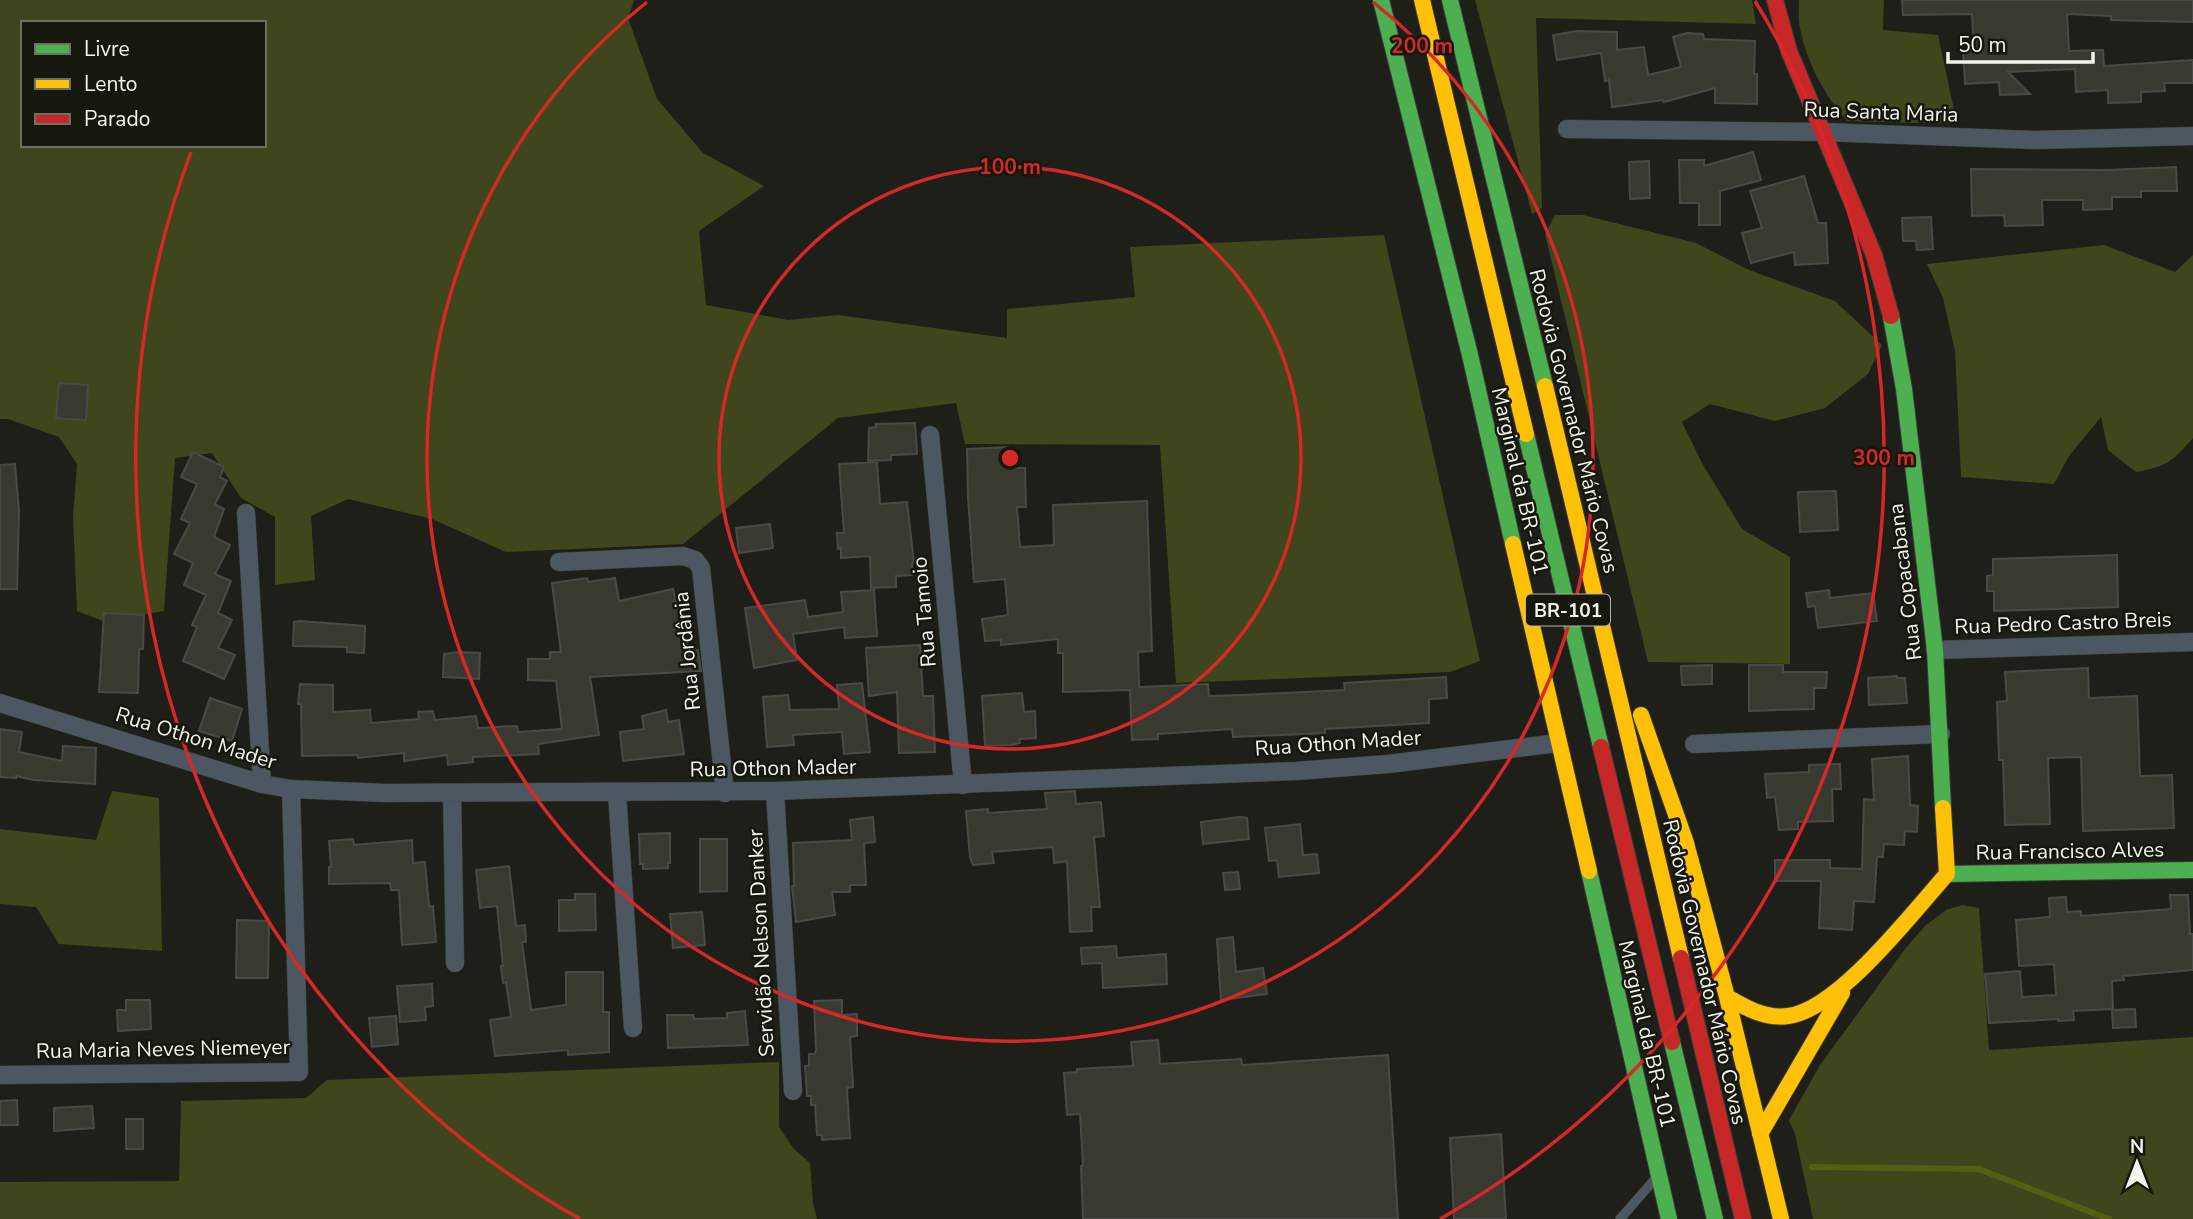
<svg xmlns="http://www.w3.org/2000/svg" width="2193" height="1219" viewBox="0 0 2193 1219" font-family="'Nunito Sans',sans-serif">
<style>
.green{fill:#3f461c;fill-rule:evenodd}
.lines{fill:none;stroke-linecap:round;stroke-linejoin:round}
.stream{stroke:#555f14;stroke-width:6}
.building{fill:#393a2f;stroke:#494a45;stroke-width:2}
.lane-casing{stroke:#3b3c38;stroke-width:10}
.street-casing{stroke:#3b3c38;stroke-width:19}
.fast-casing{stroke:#3b3c38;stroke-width:18}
.slow-casing{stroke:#3b3c38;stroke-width:18}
.jam-casing{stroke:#3b3c38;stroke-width:18}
.lane{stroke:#4d5762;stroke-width:9}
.street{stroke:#4d5762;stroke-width:18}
.fast{stroke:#4caf50;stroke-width:16}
.slow{stroke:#ffc107;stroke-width:16}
.jam{stroke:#c62828;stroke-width:16}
.ring{fill:none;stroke:#d62828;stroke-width:3.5}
.labels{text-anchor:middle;stroke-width:5;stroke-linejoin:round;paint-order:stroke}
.shield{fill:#16180e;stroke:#b0b2aa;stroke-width:2}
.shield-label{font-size:19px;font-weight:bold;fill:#f2f4ed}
.street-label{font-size:21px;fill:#f2f4ed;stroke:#16180e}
.centre{fill:#d62828;stroke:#16180e;stroke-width:3.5}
.ring-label{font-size:21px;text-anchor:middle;font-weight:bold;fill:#d62828;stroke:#16180e;stroke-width:5;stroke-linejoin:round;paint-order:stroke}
</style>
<rect width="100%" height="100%" fill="#1e1f19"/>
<path class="green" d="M0,0H634L628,18L657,99L703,153L764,186L699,231L706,305L788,320L838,315L1007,338V309L1135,297L1130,247L1384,235L1480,661L1450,672L1176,683L1160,445L965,444L956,403L838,418L683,544L506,552L432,519L348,499L311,516L315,580L275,585V517L241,498L212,453L175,458L164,611L103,621L77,611L73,517L77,464L59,437L8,419H0ZM23,23H264V145H23Z
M1475,0H1752L1756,24L1536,18L1542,208L1532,214Z
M1799,0H1884L1883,30L1938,35L1957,124L1847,121C1825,96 1806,61 1800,28C1798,19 1799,9 1799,0Z
M1555,215H1583L1696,243L1749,270L1835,301L1882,345L1868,374L1825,408L1775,421L1710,404L1682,422L1703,465L1742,529L1790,557V664L1648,662L1545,234Z
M2104,245L2175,272L2193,255V438C2172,462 2168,466 2136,472L2108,450L2101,417L2069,456L2054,484L1961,477L1955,351L1943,298L1927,264Z
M112,791L159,798L162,951L59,944L36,907L0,904V829L96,840Z
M1962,905L1979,908L1989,1050L2193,1037V1219H1813L1795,1134L1789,1120L1820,1065L1905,949L1925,926L1946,910Z
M779,1062V1127L794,1149L810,1163L813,1203L817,1219H0V1182L179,1181L181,1101L306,1098L327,1080Z"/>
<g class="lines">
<path class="stream" d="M1812,1167L1979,1169L2109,1219"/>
</g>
<path class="building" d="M1902,0H2193V22L2111,20V16L2067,14L2069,51L2103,50L2104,66L2193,60V83H2164L2165,91L2141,92V102L2108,103V90L2076,92L2075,69L2008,72L2030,94L2000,95L1999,82L1965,84L1963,50H1974L1972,14L1903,15Z
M1577,31L1617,32V50L1644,47L1648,75L1681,67L1673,37L1687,33L1703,34L1704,39L1755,41L1754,74H1757V104L1715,103V88L1664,102L1663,100L1612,107L1609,80L1605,81L1601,53L1557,60L1553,35Z
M1753,152L1761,180L1720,191V225H1699V203H1680L1679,160H1704V166Z
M1649,161L1650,198L1630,199L1629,162Z
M2176,167L2177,191H2141V197H2112V209L2083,210V200H2042L2043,225L2005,226L2004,215L1972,216L1971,169L2107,170Z
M1804,176L1818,223H1826L1828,263L1795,265L1794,252L1751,263L1742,233L1762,228L1750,191Z
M1931,217L1933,249L1917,250L1916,241H1903L1902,218Z
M59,383L88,385L86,420L56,418Z
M915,423L917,454L891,455V460L868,461L869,428L876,427V424Z
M1010,447L1011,459H1016V468H1025L1026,507H1017L1020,547L1054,545L1053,505L1147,501L1152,651L1138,652L1139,687L1208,684L1209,696L1242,695L1345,690L1344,683L1446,677L1447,698L1429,699V723L1325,729V733L1233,737L1232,729L1158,734V739L1132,740L1130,690L1063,692V653H1058V639L1001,645V640L985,641L982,619L1008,615L1005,579L974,582L968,497L967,449Z
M193,452L224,467L220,477L227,481L215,504L224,509L214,537L230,545L215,574L231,581L218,613L232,620L218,648L235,655L224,679L183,661L197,627L192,625L206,595L184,585L193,563L174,554L190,523L181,519L197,484L181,477Z
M877,462L880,504L907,502L914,563H912V575L896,576V587L871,588L870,556L841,558V548L838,549L837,533H844L839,464Z
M15,464L19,510L17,589H0V465Z
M1836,491L1838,530L1800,532L1798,492Z
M770,524L773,548L739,553L736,528Z
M2117,555L2118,607L1994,611V591H1987V576L1993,575V559Z
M587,578L588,582L615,578L619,601L673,589L688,652L698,650L701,671L590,677L599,735L538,744L539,754L473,757V762L448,765L447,755L404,761V753L358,758V755L302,756L301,704H298L300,684L333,685V712L370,710L371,723L419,719L418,712L433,711L435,720L476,716L478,728L517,726L518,732L562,729L556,681L528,680V659H550V652H561L552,583Z
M874,590L877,636L845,638L844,627L793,634L797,660L754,668L745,608L805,600L808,617L843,612L841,592Z
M1829,590L1830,598L1873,593L1877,621L1818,628L1815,606L1808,607L1806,593Z
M104,613L144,615L143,649H139L138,693L99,692Z
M300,621L365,626L364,653L347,652V647L293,646L294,622Z
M920,645L923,696H933L935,752L899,753L897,692L869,696L866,648Z
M458,652L480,653L479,679L443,677L444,654Z
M1712,665V684L1682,685L1681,666Z
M1749,665H1783V672H1827L1826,688H1814V709L1749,711Z
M2088,668L2089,698L2137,696L2140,776L2172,775L2174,828L2083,831L2081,757L2048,758L2050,824L2005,825L2003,760H1999L1997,702L2007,701L2005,672Z
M1897,676V678H1905L1907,703L1869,705L1868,678Z
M862,683L870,752L844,754L842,732L793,735L794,745L767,747L763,697L788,695L790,710L839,709L837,685Z
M1022,693L1024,712L1035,711L1036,738L1019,739L1020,743L1011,745L985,746L982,696Z
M210,698L242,709L232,741L199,731Z
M666,710L668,722L679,720L684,754L623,761L620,732L644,729L642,716Z
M0,729L22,732L19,752L62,761L63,746L96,748L95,784L34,780L16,776V778L0,777Z
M1908,756L1910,805L1918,806L1917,832L1905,831L1904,845L1884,844L1883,857H1877L1874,902L1854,901L1852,930L1819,928L1821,881H1775V860H1830V868L1862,869L1864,799L1874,800L1872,759Z
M1840,764L1841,789H1832L1833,821L1798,822V829L1779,830L1775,797L1767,798L1765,774L1809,772V765Z
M1075,791L1076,804L1101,802L1104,836L1094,837L1100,907H1091L1092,931L1070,932L1067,861L1054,863L1053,847L992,852L994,863L973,865L970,857L966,811L988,809V813L1047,809L1045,793Z
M873,817L875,842L864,843L866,885H850V892H832L835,915L796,922L792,886H794L793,843L852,840L850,820Z
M1240,817L1247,818L1249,839L1203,844L1201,822Z
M1300,824L1303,855L1317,854L1319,873L1279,877L1277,860L1269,861L1265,828Z
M670,833V863H668V868L643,869V864H640L639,834Z
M353,839L354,845L412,840L413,863L425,862L429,907L433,906L436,942L402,945L399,890H391L390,883L329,884V867H331L329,841Z
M700,839H727V891L700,892Z
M509,866L516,926L525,925L526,942H522L531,1010L566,1005V972H603V1012H609V1052L568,1055V1050L495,1056L490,1020L511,1017L506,982L503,983L501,966H503L497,906L480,908L476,870Z
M1238,872L1240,889L1225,890L1223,873Z
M575,894H595L596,930L559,931V900H575Z
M2170,895H2188L2190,934H2193V970L2123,976L2124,980L2112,981L2113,1009L2073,1011L2074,1020L2058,1021V1019L1989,1023L1985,974L2020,971L2022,997L2056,995L2054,964L2019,966L2016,920L2050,917L2049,898L2066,897L2067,912L2081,911V916L2171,909Z
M702,912L705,945L673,948L670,914Z
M237,920L269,921L268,978H236Z
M1233,937L1236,972L1263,968L1267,994L1221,1000L1217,939Z
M1116,946L1117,958L1166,954L1167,984L1103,988L1102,963L1082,964L1081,948Z
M432,984L433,1006L425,1007L426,1020L400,1022L397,986Z
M126,1000H150L151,1029L118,1031L117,1010H126Z
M842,1000V1015L857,1014V1036L850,1037L853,1087L847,1088L850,1138L822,1140V1135H817L815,1105H811V1096H807L805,1066H809V1054H815L816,1050L814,1001Z
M2135,1009L2136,1027L2113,1028L2112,1010Z
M745,1011L748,1045L668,1048L667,1015H693L694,1019L727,1018V1013Z
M396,1016L398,1044L372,1047L369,1018Z
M1158,1040L1160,1064L1241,1059L1242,1065L1388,1055L1398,1219H1083L1081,1166L1083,1165L1080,1114L1067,1115L1064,1073L1077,1072V1069L1133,1066L1131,1042Z
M17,1100L18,1125H0V1101Z
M92,1106L94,1128L54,1131V1108Z
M126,1119H143V1149H126Z
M1501,1134L1506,1219H1454L1450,1138Z"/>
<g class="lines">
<g class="lane-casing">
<path id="lane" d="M1620,1219L1655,1179"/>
</g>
<g class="street-casing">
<path id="street" d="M1567,129L1824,132L2035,140L2193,136
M930,435L963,785
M246,513L262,784
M559,562L683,556L695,560L701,568L725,793
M1935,650L2193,642
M0,703L262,784L291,789L385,793L775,791L1296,771L1388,764L1558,743
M1694,744L1941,734
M775,791L793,1091
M452,793L455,963
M617,793L633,1028
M0,1075L299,1072L291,789"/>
</g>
<g class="fast-casing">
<path id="fast" d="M1381,0L1470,355L1513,544
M1450,0L1545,386
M1891,316L1904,389L1935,650L1943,808
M1526,434L1601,747
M1589,871L1669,1219
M1947,874L2193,870
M1672,1042L1715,1219"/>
</g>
<g class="slow-casing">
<path id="slow" d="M1422,0L1526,434
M1545,386L1681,958
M1513,544L1589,871
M1641,715L1686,843L1727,997
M1727,997C1746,1008 1765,1019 1788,1016C1838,1010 1913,912 1947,874L1943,808
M1727,997L1781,1219
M1760,1134L1842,993"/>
</g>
<g class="jam-casing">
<path id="jam" d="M1775,0L1789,51L1874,255L1891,316
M1601,747L1672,1042
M1681,958L1743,1219"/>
</g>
<use href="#lane" class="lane"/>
<use href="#street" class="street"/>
<use href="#fast" class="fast"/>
<use href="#slow" class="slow"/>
<use href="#jam" class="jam"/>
</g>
<g class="ring">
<circle cx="1010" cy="458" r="291"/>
<path d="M1373 2A583 583 0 1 1 647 2"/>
<path d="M580 1219A874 874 0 0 1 191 152M1755 1A874 874 0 0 1 1440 1219"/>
</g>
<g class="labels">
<rect class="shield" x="1526" y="594.5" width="84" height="31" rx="5"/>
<g class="shield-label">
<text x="1568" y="617">BR-101</text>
</g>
<g class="street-label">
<text transform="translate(1881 112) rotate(2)" y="7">Rua Santa Maria</text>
<text transform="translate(1574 421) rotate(76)" y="7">Rodovia Governador Mário Covas</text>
<text transform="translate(1520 481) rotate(77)" y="7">Marginal da BR-101</text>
<text transform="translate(1905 582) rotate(-97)" y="7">Rua Copacabana</text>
<text transform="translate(924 612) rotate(-95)" y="7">Rua Tamoio</text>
<text transform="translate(2063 623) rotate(-2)" y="7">Rua Pedro Castro Breis</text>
<text transform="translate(687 651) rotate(-96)" y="7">Rua Jordânia</text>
<text transform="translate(196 738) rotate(17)" y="7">Rua Othon Mader</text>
<text transform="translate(1338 743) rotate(-4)" y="7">Rua Othon Mader</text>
<text transform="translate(773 768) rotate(-1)" y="7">Rua Othon Mader</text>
<text transform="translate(2070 851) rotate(-1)" y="7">Rua Francisco Alves</text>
<text transform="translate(761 943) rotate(-93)" y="7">Servidão Nelson Danker</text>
<text transform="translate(1705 972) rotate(77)" y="7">Rodovia Governador Mário Covas</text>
<text transform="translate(1647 1034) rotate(77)" y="7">Marginal da BR-101</text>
<text transform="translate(163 1049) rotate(-1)" y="7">Rua Maria Neves Niemeyer</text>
</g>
</g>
<circle cx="1010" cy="458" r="10" class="centre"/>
<g class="ring-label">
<text x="1422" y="53">200 m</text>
<text x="1010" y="174">100 m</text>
<text x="1884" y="465">300 m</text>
</g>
<rect x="21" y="21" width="245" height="126" fill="#16180e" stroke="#6e7067" stroke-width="2"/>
<rect x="35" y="44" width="35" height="10" fill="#4caf50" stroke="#6e7067" stroke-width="2"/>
<text x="84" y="56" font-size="21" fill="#f2f4ed">Livre</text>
<rect x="35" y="79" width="35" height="10" fill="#ffc107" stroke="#6e7067" stroke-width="2"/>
<text x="84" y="91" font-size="21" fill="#f2f4ed">Lento</text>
<rect x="35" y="114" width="35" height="10" fill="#c62828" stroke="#6e7067" stroke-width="2"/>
<text x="84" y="126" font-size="21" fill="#f2f4ed">Parado</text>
<g transform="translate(2137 1163)" stroke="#16180e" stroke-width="5" paint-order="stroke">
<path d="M0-5L12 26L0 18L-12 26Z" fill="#f2f4ed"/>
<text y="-10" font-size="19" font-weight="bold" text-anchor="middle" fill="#f2f4ed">N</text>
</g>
<path d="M1948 52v10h145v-10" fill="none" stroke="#f2f4ed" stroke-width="3.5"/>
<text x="1958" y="52" font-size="21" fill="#f2f4ed" stroke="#16180e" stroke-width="5" paint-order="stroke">50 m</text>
</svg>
